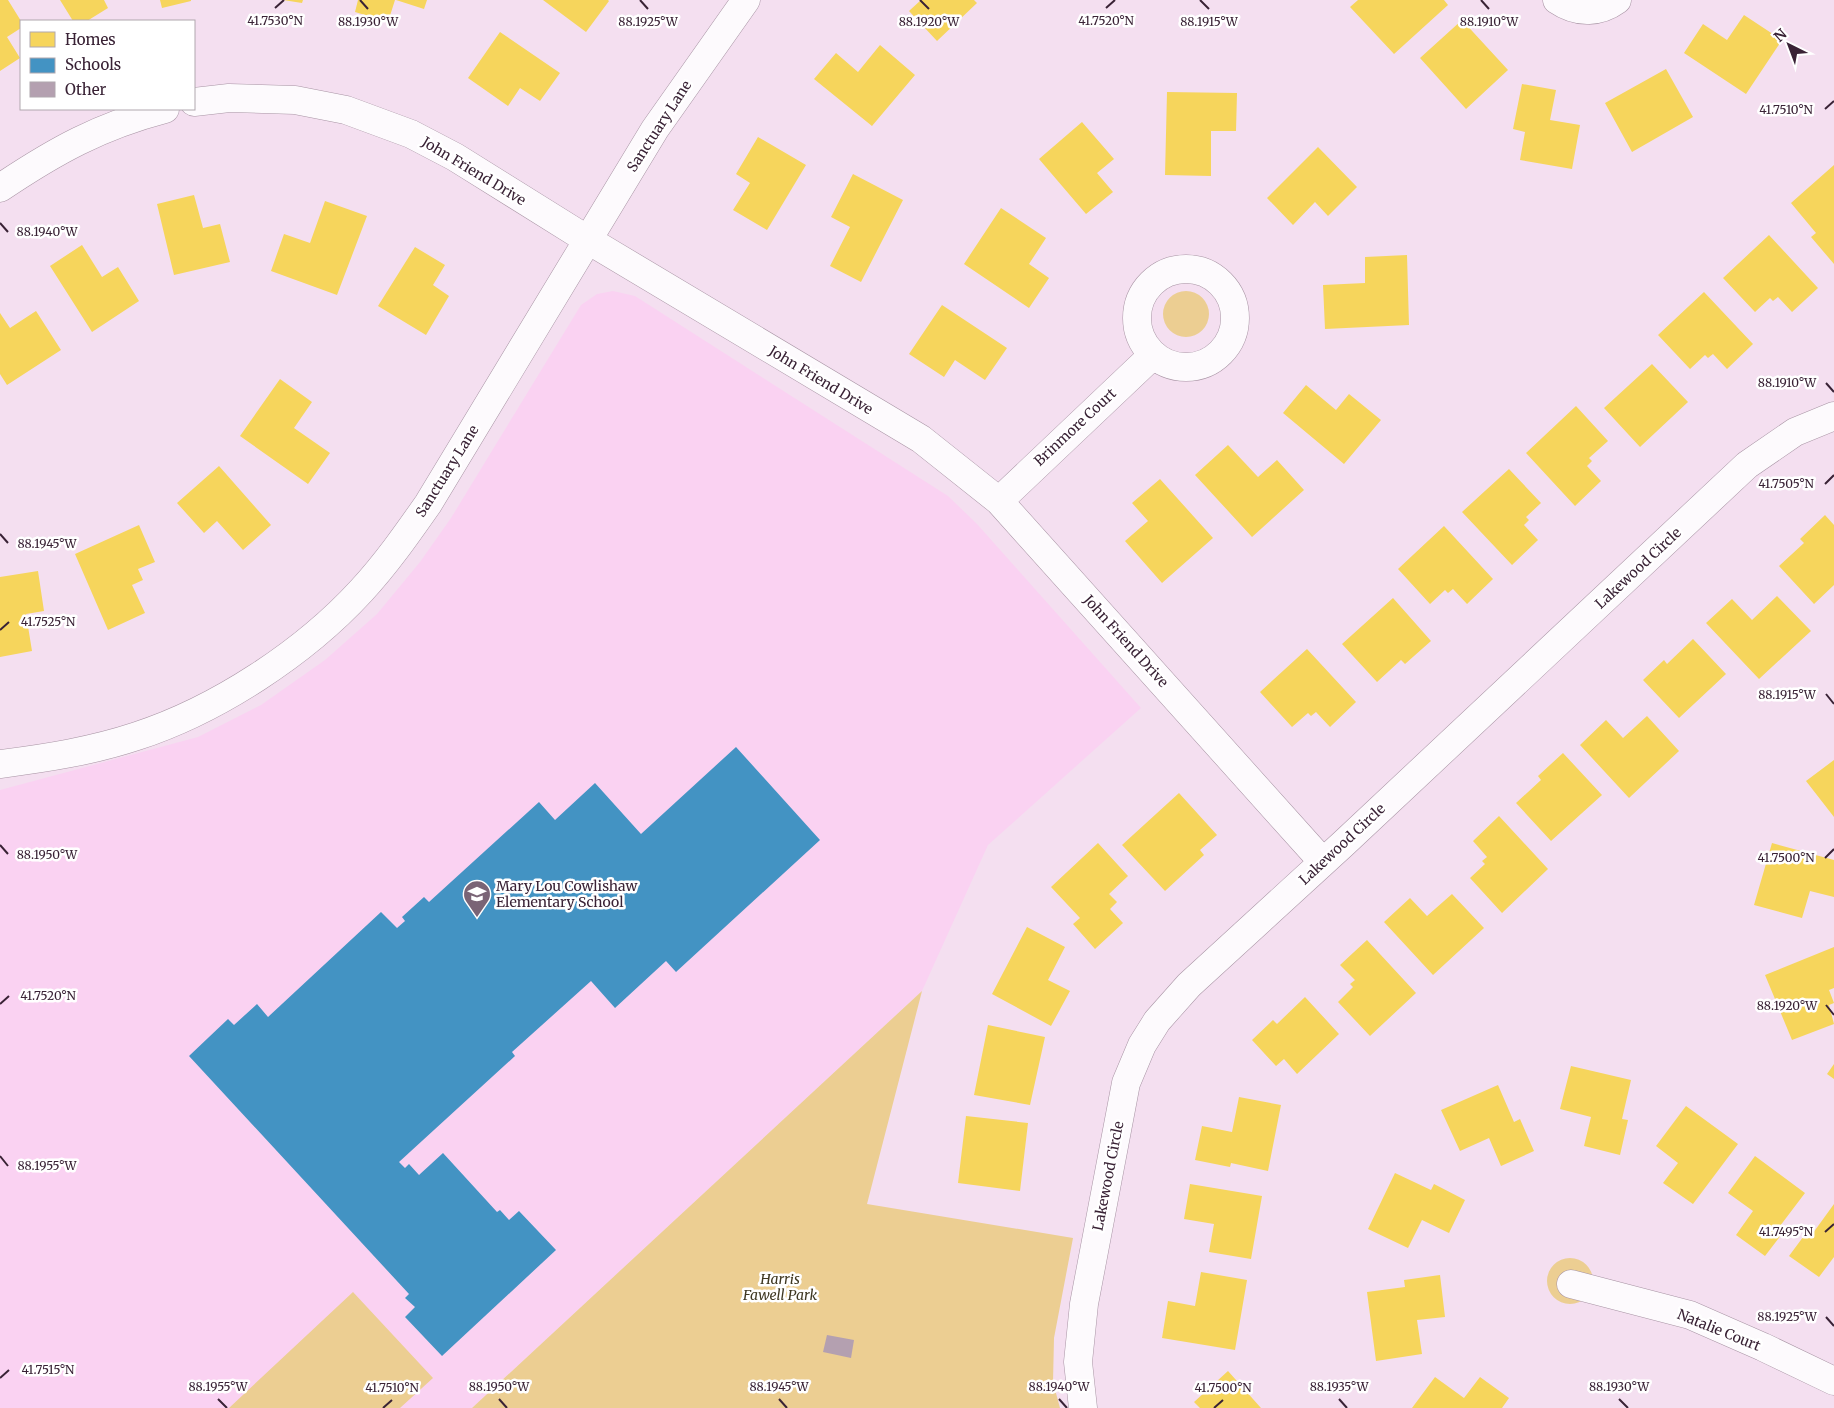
<svg xmlns="http://www.w3.org/2000/svg" width="1834" height="1408" viewBox="0 0 1834 1408" font-family="Merriweather,serif">
<style>
.built{fill:#fad2f2}
.green{fill:#ecce92}
.homes{fill:#f6d55c}
.schools{fill:#4393c3}
.building{fill:#b4a0b0}
.lines{fill:none;stroke-linecap:round;stroke-linejoin:round}
.minor-casing{stroke:#a894a4;stroke-width:29}
.minor{stroke:#fdfafd;stroke-width:28}
.ticks{fill:none;stroke:#392235;stroke-width:2}
.labels{text-anchor:middle;stroke-width:5;stroke-linejoin:round;paint-order:stroke}
.street-label{font-size:14px;fill:#392235;stroke:#fff}
.poi-label{font-size:14px;fill:#392235;stroke:#fff;text-anchor:start}
.park-label{font-size:14px;font-style:italic;fill:#3e3721;stroke:#fff}
.ticks-label{font-size:12px;text-anchor:middle;fill:#392235;stroke:#fff;stroke-width:5;stroke-linejoin:round;paint-order:stroke}
</style>
<rect width="100%" height="100%" fill="#f4dff0"/>
<path class="built" d="M613,291L635,296L948,496L977,524L1141,708L988,845L922,991L472,1408H0V790L198,737L261,705L325,660L377,614L420,562L451,518L581,305L597,294Z"/>
<path class="green" d="M1163 314a23 23 0 1 1 46 0a23 23 0 1 1-46 0Z
M922,991L867,1204L1073,1238L1054,1338L1053,1382L1060,1408H472Z
M1547 1281a23 23 0 1 1 46 0a23 23 0 1 1-46 0Z
M353,1292L433,1378L400,1408H229Z"/>
<path class="homes" d="M0,0H8L21,21V28L7,37L20,58L0,71Z
M60,0H104L108,8L87,21H73Z
M160,0H191V1L162,8Z
M283,0H303L302,3Z
M358,0H395L388,22L355,12Z
M396,0H427L424,9Z
M543,0H608L609,1L586,32Z
M921,0H974L977,3L937,41L909,11Z
M1358,0H1444L1448,5L1394,54L1350,7Z
M1744,15L1782,40L1746,94L1684,53L1703,24L1727,40Z
M1462,20L1508,70L1466,109L1420,58Z
M500,32L560,73L540,101L520,88L508,106L468,78Z
M880,45L915,75L872,126L814,79L836,53L858,72Z
M1666,69L1693,117L1632,152L1605,103Z
M1522,84L1556,90L1550,120L1580,125L1572,169L1520,160L1525,132L1513,129Z
M1167,92L1237,93L1236,131H1211V176L1165,175Z
M1082,122L1114,159L1097,173L1113,192L1086,214L1039,159Z
M758,137L806,165L767,230L733,210L750,183L736,174Z
M1318,147L1357,187L1328,216L1315,202L1293,225L1267,198Z
M1834,165V264L1811,237L1816,233L1791,203Z
M853,174L903,200L861,282L830,266L850,227L831,217Z
M194,195L203,228L220,224L230,262L174,275L157,204Z
M325,201L367,216L337,295L271,271L284,234L310,243Z
M1001,208L1046,238L1029,264L1049,278L1029,308L964,264Z
M1769,235L1818,288L1792,312L1778,297L1773,301L1770,298L1755,312L1723,278Z
M82,245L102,277L118,267L139,301L92,332L50,266Z
M415,247L445,265L433,285L449,296L426,335L378,306Z
M1407,255L1409,325L1325,329L1323,285L1365,283V257Z
M1704,292L1753,344L1727,369L1713,354L1708,358L1705,355L1690,369L1658,335Z
M942,305L1007,348L985,380L955,360L944,377L909,354Z
M36,311L61,350L7,385L0,374V313L10,328Z
M1652,364L1688,402L1640,447L1604,408Z
M280,379L312,402L294,428L330,453L308,484L240,436Z
M1306,385L1336,410L1349,394L1381,420L1344,464L1283,413Z
M1576,406L1608,441L1589,458L1592,461L1587,466L1601,481L1575,506L1526,453Z
M1228,445L1258,477L1277,460L1304,490L1252,537L1195,475Z
M219,466L271,525L243,550L217,521L204,533L177,503Z
M1509,469L1541,503L1526,517L1529,520L1524,525L1538,540L1512,565L1462,512Z
M1160,479L1213,538L1162,583L1125,541L1148,521L1132,503Z
M1825,515L1834,525V585L1814,604L1779,566L1804,543L1800,539Z
M139,525L155,562L138,569L143,580L132,585L145,613L108,630L75,554Z
M1444,526L1493,579L1467,604L1453,589L1448,593L1445,590L1430,604L1398,569Z
M38,571L44,611L26,614L32,651L0,657V577Z
M1777,596L1811,631L1759,679L1706,623L1732,599L1752,620Z
M1393,598L1431,641L1405,664L1401,660L1377,682L1342,644Z
M1693,639L1726,674L1679,718L1643,680L1664,660L1667,664Z
M1307,649L1356,702L1330,727L1316,712L1311,716L1308,713L1292,727L1260,692Z
M1647,716L1679,751L1629,798L1580,745L1606,720L1623,738Z
M1563,753L1602,795L1551,841L1516,803L1541,780L1538,776Z
M1834,760V817L1806,781Z
M1179,793L1217,835L1200,850L1204,855L1165,891L1122,845Z
M1499,816L1548,869L1502,913L1470,878L1485,864L1482,861L1487,857L1473,841Z
M1098,843L1128,876L1109,894L1117,902L1110,909L1123,923L1095,949L1073,924L1080,918L1051,887Z
M1772,843L1834,860V897L1810,891L1802,918L1754,905Z
M1452,894L1484,928L1433,975L1384,922L1410,898L1427,916Z
M1027,927L1065,947L1048,980L1070,991L1051,1026L992,994Z
M1367,940L1416,993L1370,1036L1338,1002L1353,987L1350,984L1355,980L1340,965Z
M1834,947V988L1829,990L1834,1003L1829,1005L1834,1024L1792,1040L1765,975Z
M1305,997L1339,1034L1297,1074L1284,1059L1276,1066L1252,1040L1273,1020L1277,1024Z
M988,1025L1045,1037L1030,1105L974,1095Z
M1834,1064V1079L1827,1074Z
M1571,1066L1631,1080L1622,1119L1628,1120L1620,1155L1584,1146L1591,1117L1560,1109Z
M1498,1085L1514,1122L1520,1119L1534,1151L1501,1166L1489,1138L1460,1151L1441,1110Z
M1239,1097L1281,1105L1268,1171L1231,1163L1230,1167L1195,1160L1202,1126L1232,1132Z
M1686,1106L1738,1144L1693,1204L1663,1183L1678,1163L1656,1146Z
M966,1116L1028,1123L1020,1191L958,1183Z
M1755,1156L1805,1193L1780,1226L1785,1230L1765,1256L1736,1235L1753,1211L1728,1193Z
M1395,1173L1431,1190L1434,1184L1465,1200L1449,1233L1422,1220L1408,1248L1368,1229Z
M1190,1184L1262,1196L1251,1259L1209,1252L1214,1224L1184,1219Z
M1834,1204V1257L1819,1277L1789,1256L1809,1229L1813,1233Z
M1201,1272L1247,1280L1235,1350L1162,1338L1168,1301L1195,1306Z
M1440,1275L1445,1317L1417,1320L1422,1354L1376,1361L1367,1292L1405,1287L1404,1280Z
M1228,1371L1261,1408H1200L1194,1402Z
M1435,1377L1464,1398L1480,1377L1509,1398L1502,1408H1412Z"/>
<path class="schools" d="M736,747L820,840L676,972L666,961L615,1008L591,981L512,1052L515,1056L399,1162L405,1168L409,1164L419,1175L443,1153L497,1212L500,1210L509,1220L519,1211L556,1250L442,1356L405,1317L415,1307L405,1298L409,1294L189,1056L228,1019L234,1025L257,1004L268,1017L381,912L397,928L405,921L402,917L424,897L429,902L539,802L555,820L595,783L641,834Z"/>
<path class="building" d="M827,1335L854,1340L851,1358L823,1352Z"/>
<g class="lines">
<g class="minor-casing">
<path id="minor" d="M1557,0C1576,13 1598,14 1617,0
M194,102L229,98L295,100L346,110L411,134L455,157L588,240L921,439L999,501L1323,862
M0,188C55,151 100,126 165,109
M1137 318a49 49 0 1 1 98 0a49 49 0 1 1-98 0Z
M999,501L1153,355
M0,764C47,758 92,751 137,736C217,710 304,653 361,591C386,564 407,534 428,504L655,129L746,0
M1571,1284L1690,1315L1763,1347L1834,1381
M1083,1408L1078,1362L1084,1304L1126,1083L1142,1045L1157,1021L1189,985L1343,844L1747,465L1795,432L1834,416"/>
</g>
<use href="#minor" class="minor"/>
</g>
<path class="ticks" d="M360,0L368,9M640,0L648,9M920,0L929,9M1200,0L1209,9M1481,0L1489,9M275,8L284,0M1106,8L1115,0M1825,109L1834,101M0,223L8,232M1826,383L1834,392M1825,484L1834,475M0,534L8,543M0,630L9,622M1826,694L1834,704M0,845L8,854M1825,858L1834,849M0,1004L9,996M1826,1005L1834,1015M0,1156L8,1166M1825,1232L1834,1224M1826,1317L1834,1326M0,1378L9,1370M218,1399L227,1408M499,1399L507,1408M779,1399L787,1408M1059,1399L1067,1408M1339,1399L1347,1408M1619,1399L1628,1408M383,1408L392,1400M1214,1408L1223,1400"/>
<defs>
<g id="school-pin" transform="scale(1.4375)"><path d="M0 17L-7.5 6A9.5 9.5 0 1 1 7.5 6Z" fill="#7a6476" stroke="#fff"/><path d="M0-5L7-2L0 1L-7-2ZM-4 1L0 2.5L4 1V4Q0 6-4 4Z" fill="#fff"/></g>
</defs>
<g fill-rule="evenodd">
<use href="#school-pin" x="477" y="894"/>
</g>
<g class="labels">
<g class="street-label">
<text transform="translate(659 126) rotate(-57)" y="5">Sanctuary Lane</text>
<text transform="translate(474 171) rotate(31)" y="5">John Friend Drive</text>
<text transform="translate(821 380) rotate(31)" y="5">John Friend Drive</text>
<text transform="translate(1075 427) rotate(-43)" y="5">Brinmore Court</text>
<text transform="translate(447 471) rotate(-58)" y="5">Sanctuary Lane</text>
<text transform="translate(1638 568) rotate(-43)" y="5">Lakewood Circle</text>
<text transform="translate(1126 641) rotate(48)" y="5">John Friend Drive</text>
<text transform="translate(1342 844) rotate(-43)" y="5">Lakewood Circle</text>
<text transform="translate(1108 1176) rotate(-79)" y="5">Lakewood Circle</text>
<text transform="translate(1719 1330) rotate(22)" y="5">Natalie Court</text>
</g>
<g class="poi-label">
<text x="496" y="891">Mary Lou Cowlishaw<tspan x="496" dy="16">Elementary School</tspan></text>
</g>
<g class="park-label">
<text x="780" y="1284">Harris<tspan x="780" dy="16">Fawell Park</tspan></text>
</g>
</g>
<g class="ticks-label">
<text x="275" y="25">41.7530°N</text>
<text x="1106" y="25">41.7520°N</text>
<text x="368" y="26">88.1930°W</text>
<text x="648" y="26">88.1925°W</text>
<text x="1209" y="26">88.1915°W</text>
<text x="1489" y="26">88.1910°W</text>
<text x="929" y="26">88.1920°W</text>
<text x="1786" y="114">41.7510°N</text>
<text x="47" y="236">88.1940°W</text>
<text x="1787" y="387">88.1910°W</text>
<text x="1786" y="488">41.7505°N</text>
<text x="47" y="548">88.1945°W</text>
<text x="48" y="626">41.7525°N</text>
<text x="1787" y="699">88.1915°W</text>
<text x="47" y="859">88.1950°W</text>
<text x="1786" y="862">41.7500°N</text>
<text x="48" y="1000">41.7520°N</text>
<text x="1787" y="1010">88.1920°W</text>
<text x="47" y="1170">88.1955°W</text>
<text x="1786" y="1236">41.7495°N</text>
<text x="1787" y="1321">88.1925°W</text>
<text x="48" y="1374">41.7515°N</text>
<text x="218" y="1391">88.1955°W</text>
<text x="499" y="1391">88.1950°W</text>
<text x="779" y="1391">88.1945°W</text>
<text x="1059" y="1391">88.1940°W</text>
<text x="1339" y="1391">88.1935°W</text>
<text x="1619" y="1391">88.1930°W</text>
<text x="392" y="1392">41.7510°N</text>
<text x="1223" y="1392">41.7500°N</text>
</g>
<rect x="20" y="20" width="175" height="90" fill="#ffffff" stroke="#b0a7ae"/>
<rect x="30" y="32" width="25" height="15" fill="#f6d55c" stroke="#b0a7ae"/>
<text x="65" y="45" font-size="15" fill="#392235">Homes</text>
<rect x="30" y="58" width="25" height="15" fill="#4393c3" stroke="#b0a7ae"/>
<text x="65" y="70" font-size="15" fill="#392235">Schools</text>
<rect x="30" y="82" width="25" height="15" fill="#b4a0b0" stroke="#b0a7ae"/>
<text x="65" y="95" font-size="15" fill="#392235">Other</text>
<g transform="translate(1789 45) rotate(318)" stroke="#ffffff" stroke-width="4" paint-order="stroke">
<path d="M0-4L9 19L0 12L-9 19Z" fill="#392235"/>
<text y="-8" font-size="14" font-weight="bold" text-anchor="middle" fill="#392235">N</text>
</g>
</svg>
